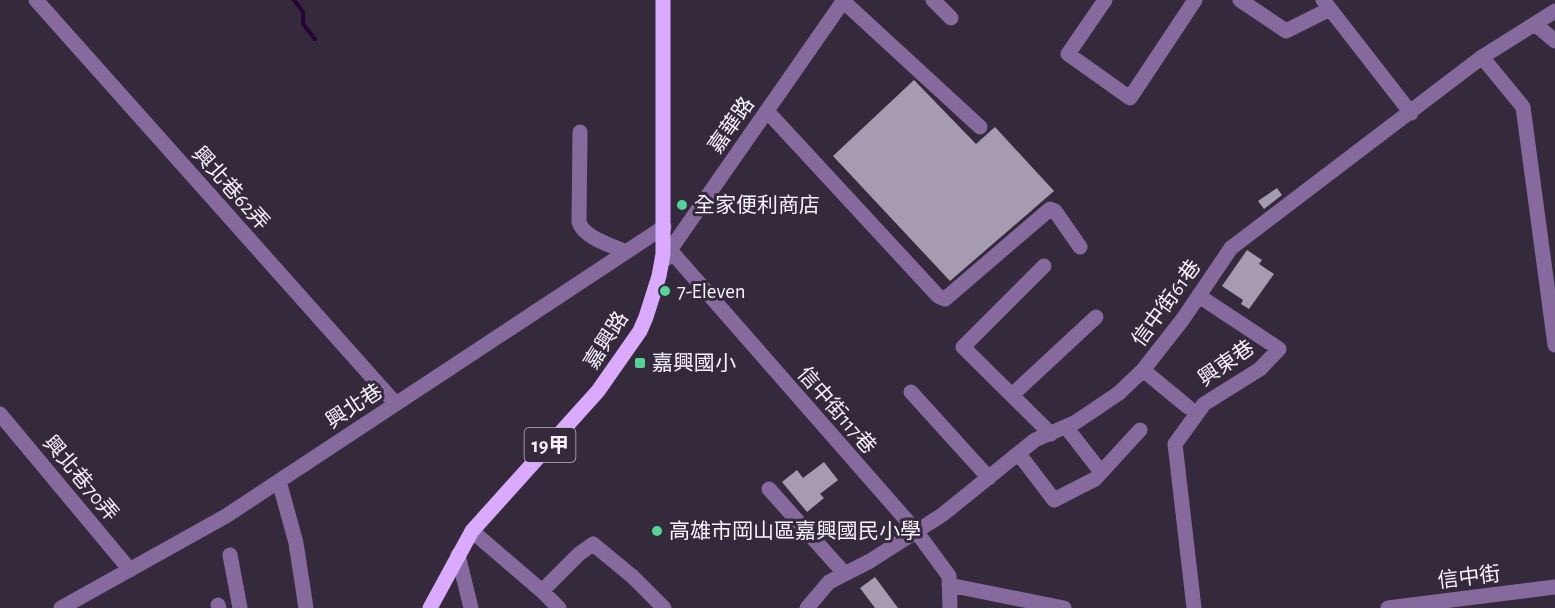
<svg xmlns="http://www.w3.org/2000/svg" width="1555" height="608" viewBox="0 0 1555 608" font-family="'Alegreya Sans','Noto Sans TC',sans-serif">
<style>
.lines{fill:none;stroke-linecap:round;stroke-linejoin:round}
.stream{stroke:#260339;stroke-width:4}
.building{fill:#a79bb2}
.minor{stroke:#866a9d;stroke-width:15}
.major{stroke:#d9aafd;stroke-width:15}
.poi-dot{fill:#53d396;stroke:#342a3c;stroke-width:2}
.labels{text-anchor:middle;stroke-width:6;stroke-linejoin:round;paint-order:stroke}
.shield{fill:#342a3c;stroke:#bcb5c3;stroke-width:1.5}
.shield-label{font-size:20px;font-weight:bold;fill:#f7f1fd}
.street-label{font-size:21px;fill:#f7f1fd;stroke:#342a3c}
.poi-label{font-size:21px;fill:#f7f1fd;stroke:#342a3c;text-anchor:start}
</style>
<rect width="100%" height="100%" fill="#342a3c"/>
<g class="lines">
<path class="stream" d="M294,0L303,12V24L315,39"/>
</g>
<path class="building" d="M914,80L976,144L995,127L1054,191L950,281L833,156Z
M1277,188L1282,195L1264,209L1258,201Z
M1247,250L1262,260L1259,264L1274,274L1249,309L1241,304L1243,300L1222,286Z
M824,462L838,480L820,494L824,498L807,512L782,482L797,470L803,478Z
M875,577L898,608H875L860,588Z"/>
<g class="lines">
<path class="minor" d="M36,0L396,404
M933,0L951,18
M1105,0L1068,54L1130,98L1195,0
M1240,0L1286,31L1330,9
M1323,0L1411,113
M843,1L980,127
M1535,24L1555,41
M1482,57L1523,107L1555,345
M767,111L938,296L945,299L1050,209L1055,211L1080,247
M580,132L579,222C584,238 611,245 626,252
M670,250L916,531L949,576L950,608
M666,259L670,250L844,0
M1044,266L963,347L1051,434
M1143,370L1188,407
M911,392L989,478
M1012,395L1096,317
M0,414L130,570
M1066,427L1101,472
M1019,454L1054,500L1095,479L1140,430
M279,481L296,543L306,608
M769,489L845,574
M472,531L542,591L559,608
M230,555L240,608
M458,555L471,608
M949,585L1064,608
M542,591L579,554L593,544L633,577L664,608
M218,605L219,608
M61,608L226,516L664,227
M807,608L829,582L870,561L942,515L1035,440L1076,422L1119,393L1143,370L1183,319L1231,248L1482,57L1555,11
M1194,608L1175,444L1204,404L1260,369L1279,349L1199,296
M1388,608L1555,587"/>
<path class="major" d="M430,608L472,531L598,391L640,331L646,317L659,276L663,254V0"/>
</g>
<g class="poi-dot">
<circle cx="682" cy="205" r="6"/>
<circle cx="665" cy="291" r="6"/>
<rect x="634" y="357" width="12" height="12" rx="3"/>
<circle cx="657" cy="531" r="6"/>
</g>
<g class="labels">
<rect class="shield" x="524.5" y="428" width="51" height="34" rx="4.5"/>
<g class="shield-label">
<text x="550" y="452">19甲</text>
</g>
<g class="street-label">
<text transform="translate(731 125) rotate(-55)" y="7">嘉華路</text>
<text transform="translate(231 188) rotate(48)" y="7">興北巷62弄</text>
<text transform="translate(1166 303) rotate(-54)" y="7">信中街61巷</text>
<text transform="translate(606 340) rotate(-58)" y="7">嘉興路</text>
<text transform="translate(1226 363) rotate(-35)" y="7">興東巷</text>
<text transform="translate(354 406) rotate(-33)" y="7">興北巷</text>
<text transform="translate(837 410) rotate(49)" y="7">信中街117巷</text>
<text transform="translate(81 478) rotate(50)" y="7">興北巷70弄</text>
<text transform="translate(1469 577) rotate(-7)" y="7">信中街</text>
</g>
<g class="poi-label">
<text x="694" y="212">全家便利商店</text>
<text x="677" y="298">7-Eleven</text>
<text x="652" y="370">嘉興國小</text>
<text x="669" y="538">高雄市岡山區嘉興國民小學</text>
</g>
</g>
</svg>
